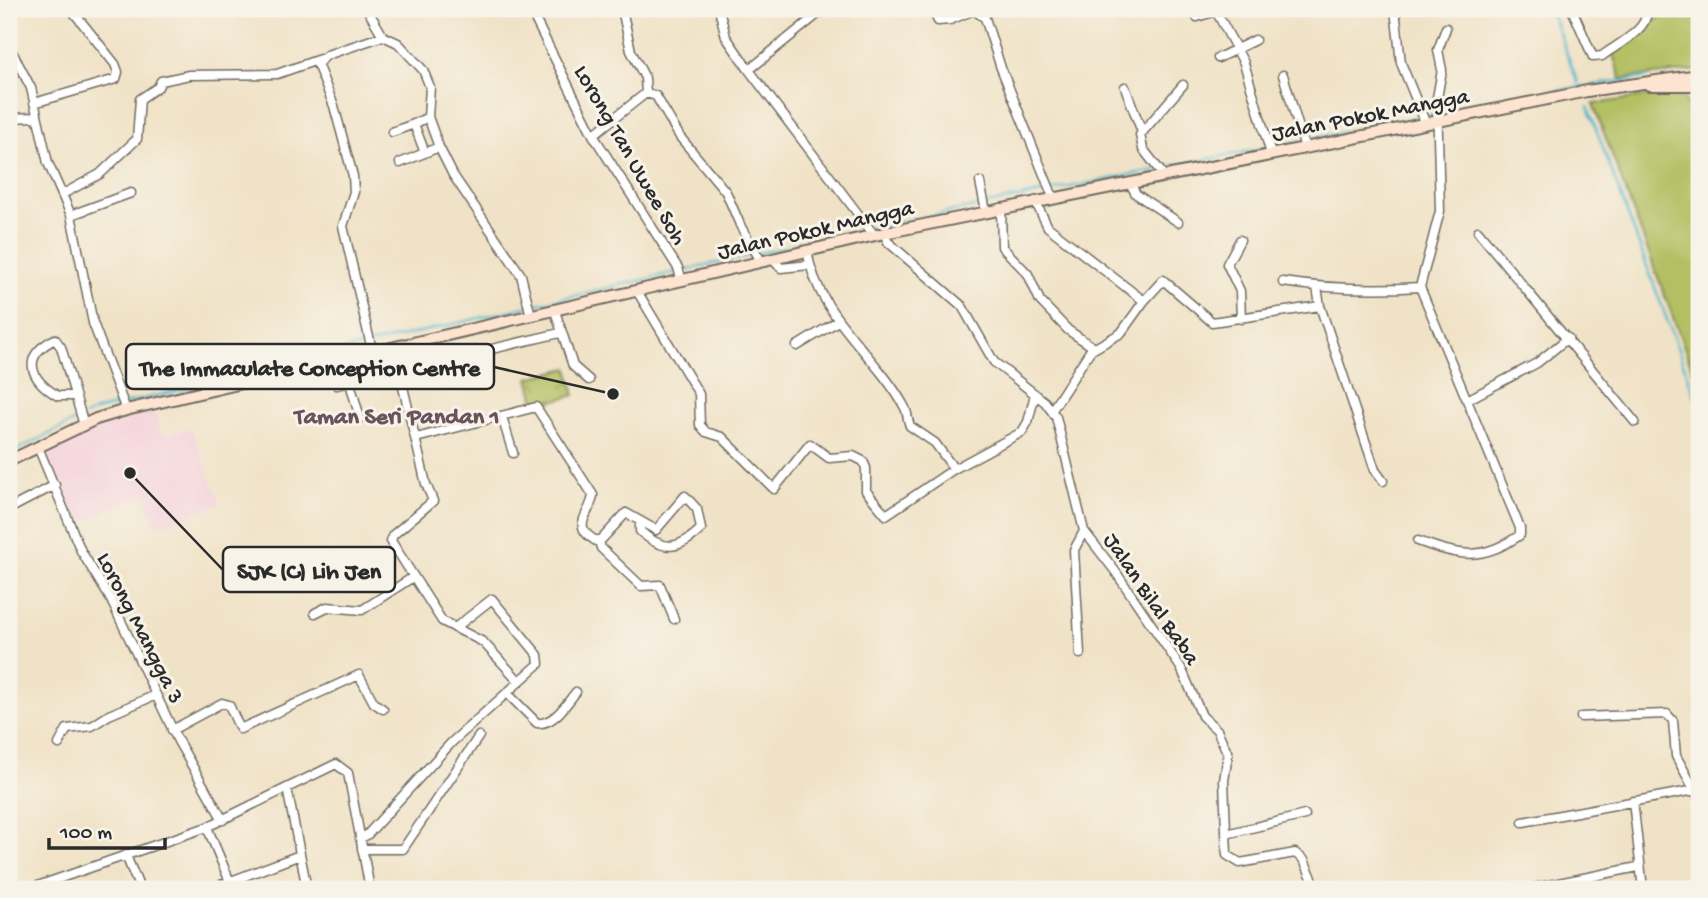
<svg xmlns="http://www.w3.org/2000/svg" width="1708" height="898" viewBox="0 0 1708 898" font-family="'Gochi Hand',sans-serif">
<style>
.built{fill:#f5cfda}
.grass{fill:#b2bf62;stroke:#6e7546;stroke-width:2}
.park{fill:url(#park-crowns);stroke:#6e7546;stroke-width:2}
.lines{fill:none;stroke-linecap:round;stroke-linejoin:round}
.stream{stroke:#50b7ce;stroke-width:2.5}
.street-casing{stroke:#706b61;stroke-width:11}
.secondary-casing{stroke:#706b61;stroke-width:14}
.street{stroke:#fff;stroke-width:8}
.secondary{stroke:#fde4d0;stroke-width:10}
.labels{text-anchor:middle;stroke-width:6;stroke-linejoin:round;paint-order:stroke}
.street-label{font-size:23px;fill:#2b2b2b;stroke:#f7f3e8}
.neighbourhood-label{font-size:24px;font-weight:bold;fill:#69535c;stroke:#f7f3e8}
.leader{fill:none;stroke:#2b2b2b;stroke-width:2.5}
.callout-dot{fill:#2b2b2b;stroke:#f7f3e8;stroke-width:2.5}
.callout{fill:#f7f3e8;stroke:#2b2b2b;stroke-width:2.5}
.callout-label{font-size:24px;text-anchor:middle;font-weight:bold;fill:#2b2b2b}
</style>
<defs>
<pattern id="park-crowns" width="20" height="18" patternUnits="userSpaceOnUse" patternTransform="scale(1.75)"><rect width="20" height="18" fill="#b2bf62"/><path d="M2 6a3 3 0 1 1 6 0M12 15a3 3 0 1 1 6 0" fill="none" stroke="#919b51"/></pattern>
</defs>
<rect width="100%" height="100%" fill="#f7f3e8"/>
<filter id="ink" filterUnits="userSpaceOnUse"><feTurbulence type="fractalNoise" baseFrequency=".0143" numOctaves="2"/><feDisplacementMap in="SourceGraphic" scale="14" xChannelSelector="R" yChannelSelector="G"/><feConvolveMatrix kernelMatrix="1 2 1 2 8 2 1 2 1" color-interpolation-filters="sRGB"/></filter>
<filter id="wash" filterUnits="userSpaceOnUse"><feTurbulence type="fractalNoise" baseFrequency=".00686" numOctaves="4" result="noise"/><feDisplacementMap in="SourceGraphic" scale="28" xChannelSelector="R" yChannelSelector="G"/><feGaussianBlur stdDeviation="1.57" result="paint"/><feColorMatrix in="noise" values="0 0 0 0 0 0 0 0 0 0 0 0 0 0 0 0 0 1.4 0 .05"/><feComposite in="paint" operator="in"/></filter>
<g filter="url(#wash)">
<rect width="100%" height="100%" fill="#f0e2c6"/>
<path class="built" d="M154,412L162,435L191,429L221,504L156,527L145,496L72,526L42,451L104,424Z"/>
<path class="grass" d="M1673,9H1699V70L1621,79L1611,49Z
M1682,91L1699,136V387L1593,104Z"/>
<path class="park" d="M568,368L575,395L536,405L529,378Z"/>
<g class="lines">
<path class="stream" d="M1550,9L1578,83
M1547,92L1647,77
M1588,107L1699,406
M1426,116L1540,93
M1306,140L1420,117
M1272,146L1300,141
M1162,168L1265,148
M85,416L95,411C447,324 800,240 1155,170
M9,454L79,419"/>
</g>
</g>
<g filter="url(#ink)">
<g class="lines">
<g class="street-casing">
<path id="street" d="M367,9L383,36L398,43L423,70L430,87L428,117L439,147L453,175L521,275L531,316
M530,9L593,135L678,268L682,281
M719,9L726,37L749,70L874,235
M932,9L938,21L950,20L974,10L985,18L1001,68L1053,197
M1395,9L1401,63L1426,124
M1572,9L1593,57L1602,56C1616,45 1651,29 1646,9
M1197,17L1216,11L1244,63L1271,154
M9,46L31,88L48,163L71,215L93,323L126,410
M1218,58L1255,40
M749,70L824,9
M1283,75L1305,148
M1125,87L1142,132
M646,93L656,96L680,137L726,192L741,227L761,261
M34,103L116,79L118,72L115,64L71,9
M9,118L37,117
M392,132L414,124
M593,135L646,93L645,78L631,51L622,9
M425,153L414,124L428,117
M400,163L439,147
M1164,176L1143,149L1140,135L1183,85
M980,182L986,211
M1130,183L1136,194L1178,222
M63,194L100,174L137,139L140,99L158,87L161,81L189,75L277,74L320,59
M1035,201L1048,227L1144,301L1121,333L1090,351L1052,410
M1001,208L1002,247L1028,274L1040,301L1068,330L1093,347
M71,215L131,193
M1478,231L1635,422
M884,233L888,242L962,306L994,362L1045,402L1056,417L1084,531L1115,571L1181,668L1202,716L1217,730L1228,754L1224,781L1227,855L1240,863L1295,853L1304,860L1317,889
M1240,240L1227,264L1240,291L1241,319
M807,250C817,316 874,352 904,406C908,412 907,419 910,426L935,443L954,469
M772,259L781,268L809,265
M1283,282C1329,289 1374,290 1420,287
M1317,287L1320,306L1375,470L1383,481
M1420,287L1440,211L1437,98L1442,70L1438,50L1446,28
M637,291L699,394L700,425L706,432L722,437L774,489L810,444L829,458L853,456L863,461L866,468V491L886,515L954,469L1022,432L1028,422L1035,394
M1144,301L1163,280L1212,322L1320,306
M555,311L573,366L589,380
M797,346L838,321
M394,349L426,484L433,501L393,535L391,541L442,621L483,642L519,681
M373,354L343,226L354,192L353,176L334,106L317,64L327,55L383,36
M350,383L360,418
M337,385L560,333
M75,396H58C29,379 21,356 55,339L61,347L84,425
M1469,399L1537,363L1568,338
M502,417L513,453
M416,438L536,407L593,495C591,515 569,525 596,541L602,539L626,513L656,530L685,496L697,509L701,529C680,549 664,553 640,531V522
M38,447L81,551L111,600L178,741L223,820
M9,509L55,485
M599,541L601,548L641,586L660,585L674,619
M1418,541C1460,556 1481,562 1520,535V528L1420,287
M315,613L327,607L362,610L413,577
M1080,654L1074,550L1084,531
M507,693L537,723C554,725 566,704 576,692
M1581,717L1667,714L1673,721L1676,756L1699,798
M172,730L222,703L229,705L240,729L359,675L374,703L383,709
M59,744L67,729L92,726L109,715L156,695
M287,788L307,889
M1633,801L1643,889
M1523,822L1695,790
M207,827L233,889
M1226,834L1305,815
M360,838L367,835L452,742L539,664L538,655L492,599L455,628
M362,849H403L479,736
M127,858L140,889
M29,889L207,827L336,764L348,773L370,889
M210,889L300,855
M1529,889L1638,867"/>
</g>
<g class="secondary-casing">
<path id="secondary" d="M1649,85H1699
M9,461L96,419L126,410L884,233L1587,91L1699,75"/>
</g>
<use href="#street" class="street"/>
<use href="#secondary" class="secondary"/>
</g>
</g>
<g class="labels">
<g class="street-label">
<text transform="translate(1370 113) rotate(-11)" y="8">Jalan Pokok Mangga</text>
<text transform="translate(632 154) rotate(60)" y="8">Lorong Tan Uwee Soh</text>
<text transform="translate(815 228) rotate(-13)" y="8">Jalan Pokok Mangga</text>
<text transform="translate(1153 598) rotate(56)" y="8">Jalan Bilal Baba</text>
<text transform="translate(142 627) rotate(63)" y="8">Lorong Mangga 3</text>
</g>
<g class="neighbourhood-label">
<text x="397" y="423">Taman Seri Pandan 1</text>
</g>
</g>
<path class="leader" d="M613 394L494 367M130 473L223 570"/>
<g class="callout-dot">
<circle cx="613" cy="394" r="7"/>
<circle cx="130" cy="473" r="7"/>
</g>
<g class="callout">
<rect x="126" y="344" width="368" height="45" rx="7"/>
<rect x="223" y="547" width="172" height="45" rx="7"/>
</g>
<g class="callout-label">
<text x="310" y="375">The Immaculate Conception Centre</text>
<text x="309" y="578">SJK (C) Lih Jen</text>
</g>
<rect width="1708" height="898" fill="none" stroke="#f7f3e8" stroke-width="35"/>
<path d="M49 838v10h116v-10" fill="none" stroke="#2b2b2b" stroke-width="3.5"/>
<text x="60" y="838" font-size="21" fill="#2b2b2b" stroke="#f7f3e8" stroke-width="5" paint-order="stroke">100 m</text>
</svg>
